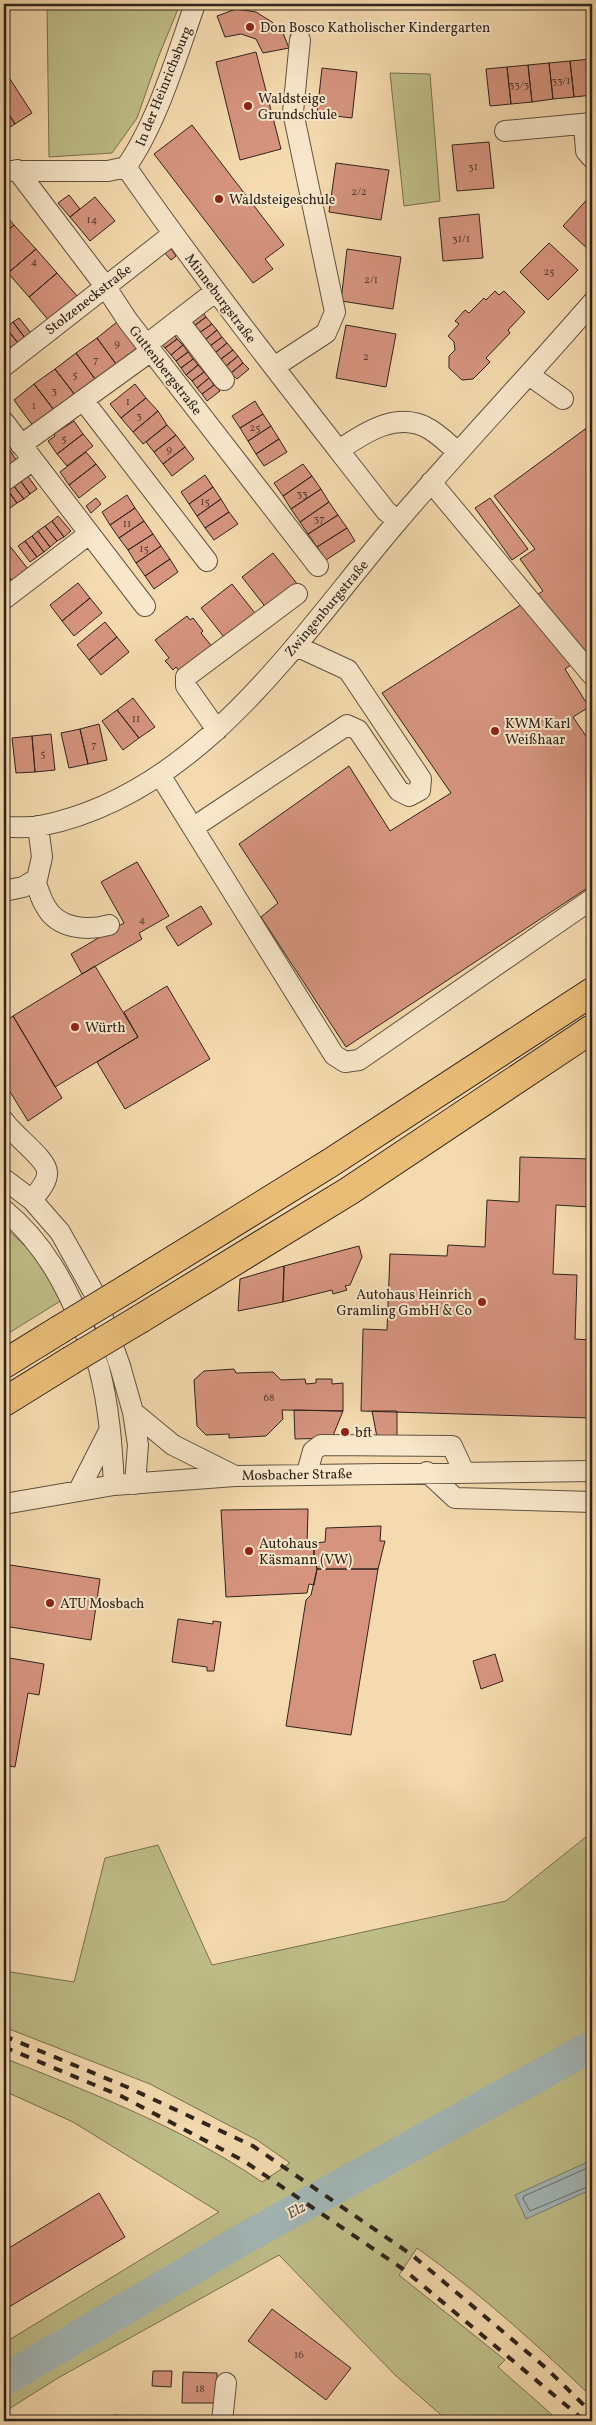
<svg xmlns="http://www.w3.org/2000/svg" width="596" height="2425" viewBox="0 0 596 2425" font-family="Vollkorn,serif">
<style>
.green{fill:#bfbe88;stroke:#777052}
.water{fill:#a2b7b7;stroke:#747c79}
.lines{fill:none;stroke-linecap:round;stroke-linejoin:round}
.shore{stroke:#686d6a;stroke-width:1}
.river{stroke:#a2b7b7;stroke-width:32}
.building{fill:#d6947f;stroke:#2f231c}
.minor-casing{stroke:#605140;stroke-width:22}
.highway-casing{stroke:#2f231c;stroke-width:30}
.minor{stroke:#f8e7ca;stroke-width:20}
.highway{stroke:#eabd77;stroke-width:28}
.rail{stroke:#2f231c;stroke-width:4;stroke-dasharray:9 9;stroke-linecap:butt}
.highway-bridge-casing{stroke:#2f231c;stroke-width:30;stroke-linecap:butt}
.highway-bridge{stroke:#eabd77;stroke-width:28}
.poi-dot{fill:#8f2418;stroke:#f8e7ca;stroke-width:2}
.labels{text-anchor:middle;stroke-width:4;stroke-linejoin:round;paint-order:stroke}
.number-label{font-size:11px;fill:#593f35}
.poi-label{font-size:14px;fill:#2f231c;stroke:#f8e7ca;text-anchor:start}
.street-label{font-size:14px;fill:#2f231c;stroke:#f8e7ca}
.water-label{font-size:15px;font-style:italic;fill:#524f4a;stroke:#f8e7ca}
</style>
<rect width="100%" height="100%" fill="#f4daae"/>
<filter id="stains"><feTurbulence type="fractalNoise" baseFrequency=".004" numOctaves="4"/><feColorMatrix values="0 0 0 0 .2 0 0 0 0 .09 0 0 0 0 .02 0 0 0 .5 -.17"/></filter>
<radialGradient id="worn" r=".72"><stop offset=".6" stop-color="#630" stop-opacity="0"/><stop offset="1" stop-color="#630" stop-opacity=".3"/></radialGradient>
<path class="green" d="M47,4H180L158,58L137,118L112,153L49,157Z
M390,73L430,74L440,201L404,206Z
M4,1226L44,1264L62,1300L4,1336Z
M592,1832V2397C536,2344 480,2293 417,2248L399,2275L505,2360L498,2367L559,2421H448L395,2375L279,2255L58,2378L4,2412V2343L219,2212L73,2122L4,2091V2058C92,2093 183,2128 262,2182L290,2163L257,2140L150,2084L4,2027V1971L74,1982L105,1858L158,1845L212,1965L506,1901Z"/>
<path class="water" d="M592,2160V2189L526,2219L515,2195Z"/>
<g class="lines">
<path class="shore" d="M592,2166L524,2196L523,2199L530,2211L592,2185"/>
<path class="river" d="M4,2380L243,2239L592,2046"/>
</g>
<path class="building" d="M236,9L256,12L272,22L283,33L289,48L263,53L256,39L241,34L225,37L217,16Z
M256,52L281,149L240,160L216,62Z
M591,59L592,95L574,97L570,61Z
M570,61L574,97L553,99L549,63Z
M549,63L553,99L532,102L528,65Z
M528,65L532,102L511,104L507,67Z
M507,67L511,104L490,106L486,69Z
M322,68L357,72L352,118L317,114Z
M8,76L32,113L15,124L4,107V79Z
M4,107L15,124L4,131Z
M192,125L284,245L265,259L273,269L253,283L154,154Z
M489,142L494,188L457,191L452,145Z
M336,163L389,170L381,220L329,212Z
M592,194V249L590,251L563,226Z
M69,195L80,209L70,217L58,203Z
M95,197L115,221L90,241L70,217Z
M4,213L14,225L4,234Z
M479,214L483,258L443,261L439,218Z
M14,225L36,249L8,273L4,269V234Z
M549,243L578,270L548,300L520,272Z
M169,246L176,256L171,260L163,251Z
M36,249L57,273L29,297L8,273Z
M347,249L401,257L393,309L341,301Z
M57,273L78,297L50,322L29,297Z
M495,291L499,295L504,291L525,312L508,330L510,333L486,358L490,362L473,379L462,380L449,368V356L455,350L454,342L448,336L459,324L455,321L465,310L469,313L484,298L486,300Z
M201,310L206,317L194,326L189,320Z
M206,317L212,324L199,333L194,326Z
M19,318L31,333L25,338L13,322Z
M13,322L25,338L18,343L6,328Z
M117,322L137,348L116,364L97,338Z
M212,324L217,330L205,340L199,333Z
M346,325L396,334L386,387L336,378Z
M6,328L18,343L11,348L4,338V329Z
M217,330L222,337L210,346L205,340Z
M172,332L177,339L165,348L160,342Z
M222,337L227,343L215,353L210,346Z
M4,338L11,348L5,353L4,352Z
M97,338L116,364L95,379L76,353Z
M177,339L183,345L171,355L165,348Z
M227,343L233,350L221,359L215,353Z
M183,345L188,352L176,361L171,355Z
M233,350L238,356L226,366L221,359Z
M188,352L193,359L181,368L176,361Z
M76,353L95,379L75,395L55,369Z
M238,356L243,363L231,373L226,366Z
M193,359L198,365L186,375L181,368Z
M243,363L249,369L237,379L231,373Z
M198,365L204,372L192,381L186,375Z
M55,369L75,395L54,410L34,384Z
M204,372L209,378L197,388L192,381Z
M209,378L214,385L202,394L197,388Z
M34,384L54,410L33,426L14,400Z
M135,384L146,398L121,418L110,404Z
M214,385L220,391L207,401L202,394Z
M146,398L158,411L133,432L121,418Z
M255,401L263,414L240,428L232,416Z
M158,411L167,425L143,444L133,432Z
M263,414L271,426L248,441L240,428Z
M74,421L83,434L57,454L48,441L55,436L54,434Z
M592,424V651L565,669L589,707L573,717L592,745V885L346,1047L261,917L278,903L239,844L349,766L390,831L451,793L382,693L543,591L520,559L535,549L494,496Z
M167,425L176,435L154,452L146,442Z
M271,426L279,439L256,454L248,441Z
M83,434L93,446L67,466L57,454Z
M176,435L185,447L163,464L154,452Z
M279,439L287,452L264,466L256,454Z
M4,442L17,461L4,470Z
M185,447L194,459L172,476L163,464Z
M86,452L96,464L69,485L60,472Z
M96,464L106,477L79,498L69,485Z
M303,464L312,476L283,496L274,483Z
M27,475L37,489L30,494L20,480Z
M205,475L213,487L189,504L181,492Z
M312,476L321,489L291,509L283,496Z
M20,480L30,494L24,499L13,485Z
M13,485L24,499L17,503L7,489Z
M213,487L221,499L197,516L189,504Z
M7,489L17,503L10,508L4,499V492Z
M321,489L329,502L300,522L291,509Z
M127,495L135,508L110,525L102,512Z
M96,498L101,504L91,513L86,506Z
M490,498L528,549L512,560L475,508Z
M4,499L10,508L4,513Z
M221,499L229,512L205,528L197,516Z
M329,502L338,515L308,534L300,522Z
M135,508L144,521L119,538L110,525Z
M229,512L238,524L214,540L205,528Z
M338,515L347,528L317,547L308,534Z
M58,516L71,531L64,537L52,521Z
M52,521L64,537L57,541L45,526Z
M144,521L153,534L128,550L119,538Z
M45,526L57,541L50,547L38,531Z
M347,528L355,541L326,560L317,547Z
M38,531L50,547L44,552L32,536Z
M153,534L161,546L136,563L128,550Z
M32,536L44,552L37,557L25,541Z
M5,540L28,569L12,581L4,570Z
M25,541L37,557L30,562L18,546Z
M161,546L170,559L145,576L136,563Z
M273,553L298,585L267,609L242,577Z
M170,559L178,572L154,589L145,576Z
M4,570L12,581L4,587Z
M78,583L90,598L62,621L50,605Z
M232,584L258,617L227,641L201,608Z
M90,598L102,613L74,636L62,621Z
M187,616L190,620L193,618L203,631L201,633L213,648L181,673L176,667L173,670L168,664L165,661L169,658L155,640Z
M105,622L117,637L89,660L77,645Z
M117,637L129,652L101,675L89,660Z
M4,648H8V668H4Z
M4,668H8L7,687H4Z
M133,698L155,727L139,738L117,710Z
M117,710L139,738L123,750L102,721Z
M99,724L107,760L88,764L80,729Z
M80,729L88,764L69,768L61,733Z
M51,734L55,770L35,772L32,736Z
M32,736L35,772L16,773L12,738Z
M137,862L169,916L139,933L142,939L82,974L71,954L124,923L101,882Z
M201,906L212,924L178,946L166,927Z
M95,966L138,1037L55,1087L13,1016Z
M167,986L210,1059L125,1109L97,1062L138,1037L124,1012Z
M13,1016L62,1098L28,1121L4,1082V1022Z
M520,1157L592,1159L590,1207L556,1205L553,1274L577,1275L575,1339L592,1340V1418L361,1411L363,1329L387,1330L390,1254L447,1256L448,1245L485,1247L487,1200L519,1202Z
M359,1246L362,1257L350,1285L345,1286L347,1290L333,1294L332,1290L283,1302L284,1266Z
M284,1266L283,1302L238,1311L240,1279Z
M234,1369L236,1373L273,1372L281,1380L305,1379L306,1384L316,1383V1379H332V1384L343,1383V1411L282,1410L283,1419L266,1436L229,1438V1434L206,1435L197,1426L194,1380L204,1371Z
M294,1410L343,1411L332,1438L295,1439Z
M372,1411H397V1438L377,1437Z
M308,1509L307,1544L314,1543V1555L317,1569L314,1585L309,1584L307,1593L226,1597L221,1510Z
M381,1526L380,1541H385L378,1569H317L314,1555V1543L325,1542L326,1528Z
M4,1564L100,1579L91,1640L4,1626Z
M317,1569H378L351,1735L286,1726L306,1600L311,1595Z
M178,1619L213,1624V1621L221,1622L214,1671H207V1667L172,1662Z
M495,1654L503,1681L481,1689L473,1661Z
M4,1657L44,1664L39,1695L28,1693L15,1767L4,1765Z
M99,2193L125,2237L4,2310V2251Z
M272,2309L351,2368L326,2400L248,2341Z
M153,2371H172L171,2387L152,2386Z
M183,2372L217,2373V2403H182Z
M114,2415L177,2421H113Z"/>
<g class="lines">
<g class="minor-casing">
<path id="minor" d="M584,124L586,151L592,158
M505,131L592,123
M126,167C208,285 298,398 386,511L398,521
M126,167C157,123 177,55 195,4
M17,170L105,286L128,321L318,566
M9,171H108L126,167
M178,320L224,380
M146,345L216,291
M4,366L173,234
M274,367L326,333L335,312L293,112L300,40
M529,375L563,399
M83,400L207,561
M4,422L145,606
M21,445L151,351
M339,450C364,433 399,409 431,430C440,436 449,444 457,452
M4,481L33,460
M431,482L592,675
M4,599L89,534
M217,730L186,686V677L297,594
M160,775L334,1055L345,1062L359,1060L592,899
M4,827C16,827 29,828 40,826C200,795 299,637 397,522C461,447 528,377 592,303
M194,827L347,725L358,730L399,791L409,796L420,790L421,779L348,670L296,646
M35,882C39,890 41,900 46,907C58,929 88,931 109,925
M4,891L23,887L37,879L42,857L38,826
M4,1121C12,1134 47,1159 47,1172C48,1182 38,1192 32,1200
M4,1179L32,1200L60,1232L94,1293L120,1366L133,1412L138,1445L135,1484
M4,1210C44,1243 66,1285 85,1332C89,1344 95,1356 99,1368C109,1406 112,1446 114,1485
M133,1412L173,1445L235,1476
M427,1472L455,1498L592,1502
M307,1473L313,1451L321,1445L452,1446L464,1472
M79,1490L109,1431
M4,1504L114,1485L235,1476L592,1471
M222,2421L226,2383"/>
</g>
<g class="highway-casing">
<path id="highway" d="M128,1288L330,1163L592,992
M140,1319L349,1191L592,1029
M4,1364L59,1330
M4,1402L70,1361"/>
</g>
<use href="#minor" class="minor"/>
<use href="#highway" class="highway"/>
<path class="rail" d="M4,2036L127,2087L253,2146L412,2255L546,2368L592,2413
M4,2047L121,2096L244,2161L403,2269L585,2421"/>
<g class="highway-bridge-casing">
<path id="highway-bridge" d="M59,1330L128,1288
M70,1361L140,1319"/>
</g>
<use href="#highway-bridge" class="highway-bridge"/>
</g>
<g class="poi-dot">
<circle cx="250" cy="27" r="5"/>
<circle cx="248" cy="106" r="5"/>
<circle cx="219" cy="199" r="5"/>
<circle cx="495" cy="731" r="5"/>
<circle cx="75" cy="1027" r="5"/>
<circle cx="482" cy="1302" r="5"/>
<circle cx="345" cy="1432" r="5"/>
<circle cx="249" cy="1551" r="5"/>
<circle cx="50" cy="1603" r="5"/>
</g>
<g class="labels">
<g class="number-label">
<text x="561" y="84">33/1</text>
<text x="519" y="88">33/3</text>
<text x="473" y="170">31</text>
<text x="359" y="195">2/2</text>
<text x="92" y="223">14</text>
<text x="461" y="242">31/1</text>
<text x="34" y="265">4</text>
<text x="549" y="275">25</text>
<text x="371" y="283">2/1</text>
<text x="117" y="347">9</text>
<text x="366" y="360">2</text>
<text x="96" y="363">7</text>
<text x="75" y="378">5</text>
<text x="54" y="394">3</text>
<text x="128" y="405">1</text>
<text x="34" y="409">1</text>
<text x="139" y="419">3</text>
<text x="255" y="431">25</text>
<text x="64" y="442">5</text>
<text x="169" y="453">9</text>
<text x="302" y="497">33</text>
<text x="205" y="505">15</text>
<text x="319" y="522">37</text>
<text x="127" y="527">11</text>
<text x="144" y="552">15</text>
<text x="136" y="722">11</text>
<text x="94" y="748">7</text>
<text x="43" y="757">5</text>
<text x="142" y="923">4</text>
<text x="269" y="1401">68</text>
<text x="299" y="2358">16</text>
<text x="200" y="2392">18</text>
</g>
<g class="poi-label">
<text x="260" y="32">Don Bosco Katholischer Kindergarten</text>
<text x="258" y="103">Waldsteige<tspan x="258" dy="16">Grundschule</tspan></text>
<text x="229" y="204">Waldsteigeschule</text>
<text x="505" y="728">KWM Karl<tspan x="505" dy="16">Weißhaar</tspan></text>
<text x="85" y="1032">Würth</text>
<text x="472" y="1299" text-anchor="end">Autohaus Heinrich<tspan x="472" dy="16">Gramling GmbH &amp; Co</tspan></text>
<text x="355" y="1437">bft</text>
<text x="259" y="1548">Autohaus<tspan x="259" dy="16">Käsmann (VW)</tspan></text>
<text x="60" y="1608">ATU Mosbach</text>
</g>
<g class="street-label">
<text transform="translate(163 86) rotate(-68)" y="5">In der Heinrichsburg</text>
<text transform="translate(221 298) rotate(53)" y="5">Minneburgstraße</text>
<text transform="translate(88 299) rotate(-38)" y="5">Stolzeneckstraße</text>
<text transform="translate(166 370) rotate(52)" y="5">Guttenbergstraße</text>
<text transform="translate(326 608) rotate(-50)" y="5">Zwingenburgstraße</text>
<text transform="translate(297 1474) rotate(-1)" y="5">Mosbacher Straße</text>
</g>
<g class="water-label">
<text transform="translate(296 2210) rotate(-29)" y="5">Elz</text>
</g>
</g>
<rect width="596" height="2425" fill="none" stroke="#f4daae" stroke-width="20"/>
<rect x="5" y="5" width="586" height="2415" fill="none" stroke="#2f231c" stroke-width="2.5"/>
<rect x="10" y="10" width="576" height="2405" fill="none" stroke="#2f231c"/>
<rect width="100%" height="100%" filter="url(#stains)"/>
<rect width="100%" height="100%" fill="url(#worn)"/>
</svg>
